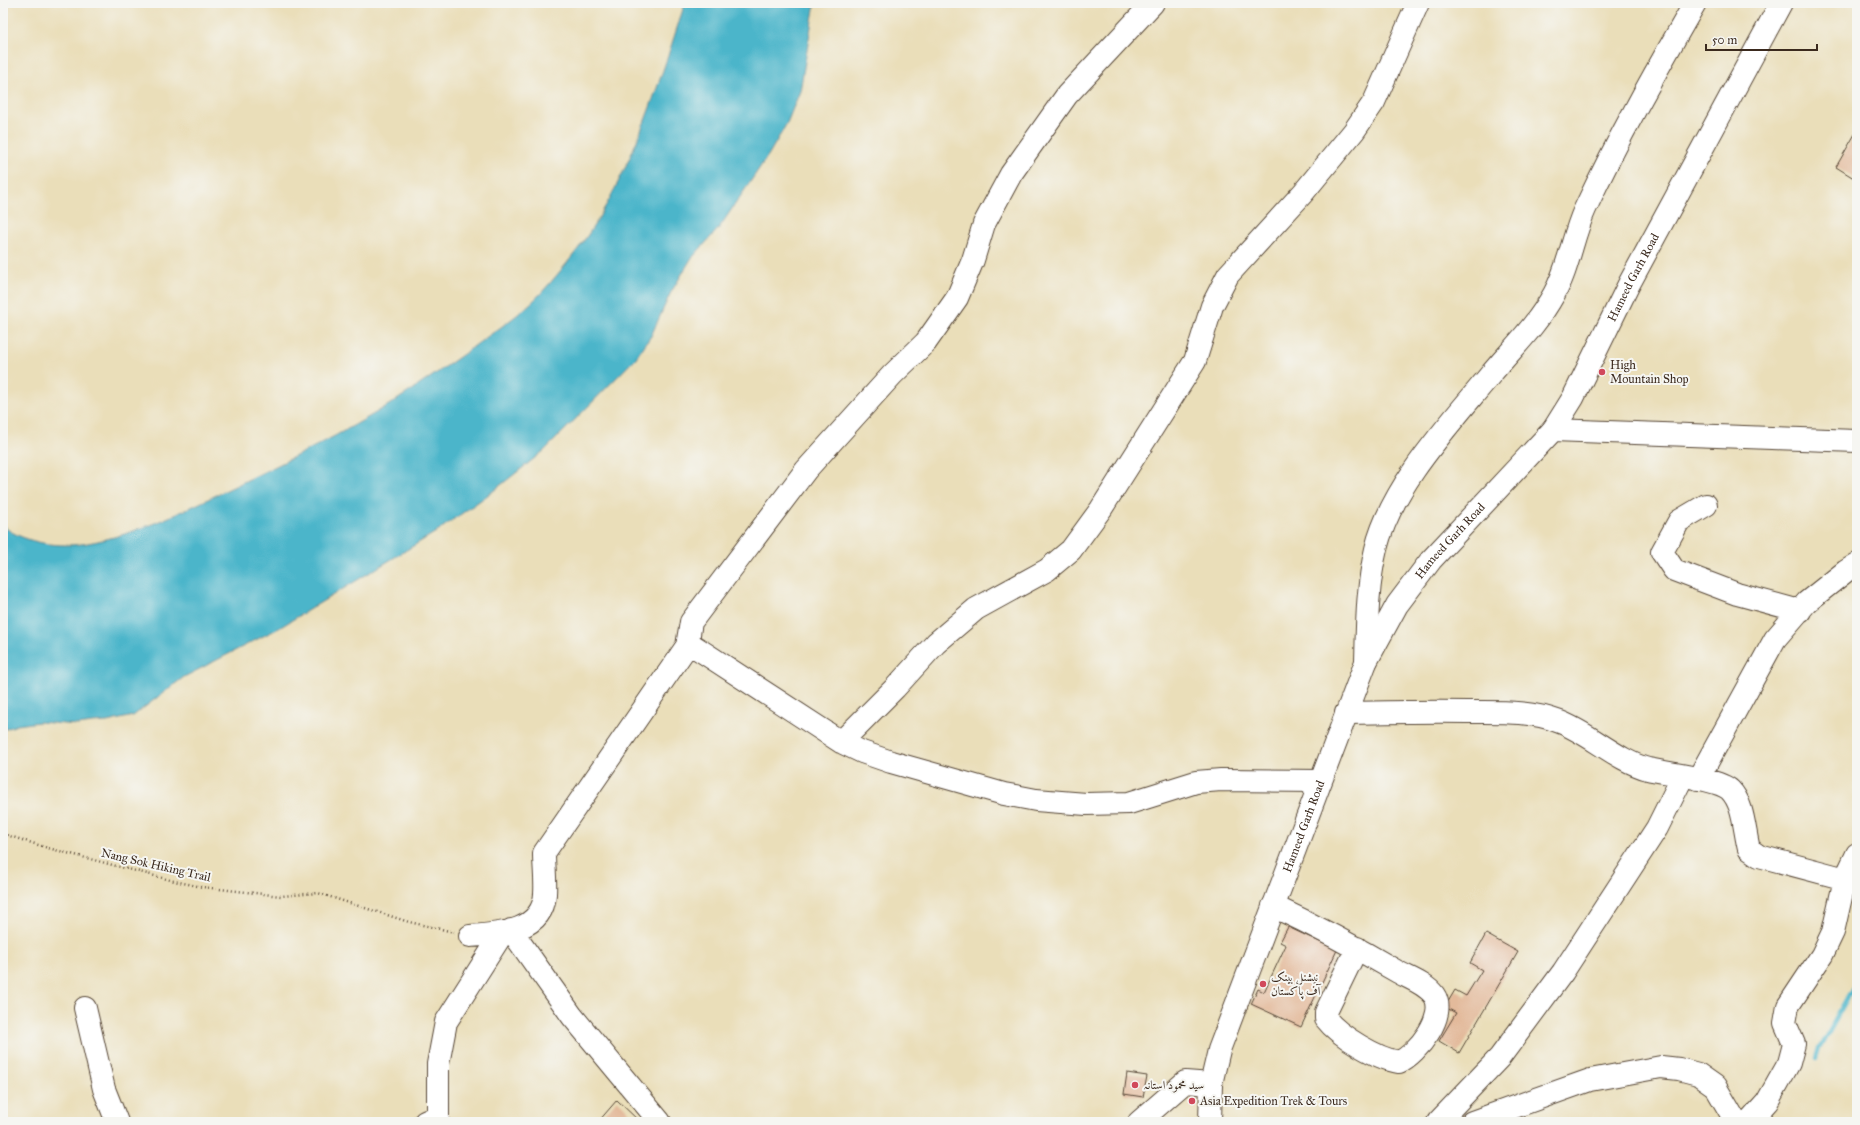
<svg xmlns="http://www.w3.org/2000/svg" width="1860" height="1125" viewBox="0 0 1860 1125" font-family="'IM FELL Great Primer',Amiri,serif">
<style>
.water{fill:#4cb5ca;stroke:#447074}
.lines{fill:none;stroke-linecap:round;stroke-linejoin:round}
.stream{stroke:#4cb5ca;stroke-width:4.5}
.building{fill:#e3ba9b}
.minor-casing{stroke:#554535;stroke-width:24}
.major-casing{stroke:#554535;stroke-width:24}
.highway-casing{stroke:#554535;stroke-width:24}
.path{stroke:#554535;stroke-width:2.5;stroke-dasharray:1 3;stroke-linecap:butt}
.minor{stroke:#fff;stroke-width:22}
.major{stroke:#fff;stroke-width:22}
.highway{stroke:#fff;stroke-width:22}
.poi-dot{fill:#d1495b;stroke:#f6f6f2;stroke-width:1.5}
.labels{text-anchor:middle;stroke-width:4;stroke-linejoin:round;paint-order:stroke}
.street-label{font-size:12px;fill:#3b2a1e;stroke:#f6f6f2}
.poi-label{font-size:12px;fill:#3b2a1e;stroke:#f6f6f2;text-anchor:start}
</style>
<rect width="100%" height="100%" fill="#f6f6f2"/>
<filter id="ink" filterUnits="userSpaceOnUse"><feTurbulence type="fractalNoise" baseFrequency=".025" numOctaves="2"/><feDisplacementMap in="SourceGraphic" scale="8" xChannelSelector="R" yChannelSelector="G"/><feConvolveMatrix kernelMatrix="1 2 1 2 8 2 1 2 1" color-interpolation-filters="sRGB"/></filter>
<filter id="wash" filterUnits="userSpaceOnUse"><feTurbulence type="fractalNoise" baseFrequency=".012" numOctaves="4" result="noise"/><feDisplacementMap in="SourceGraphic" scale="16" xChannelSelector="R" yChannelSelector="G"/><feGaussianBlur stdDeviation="0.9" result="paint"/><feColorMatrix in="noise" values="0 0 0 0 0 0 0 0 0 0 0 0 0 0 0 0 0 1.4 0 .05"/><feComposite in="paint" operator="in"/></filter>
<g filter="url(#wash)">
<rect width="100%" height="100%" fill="#eadeb9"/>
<path class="water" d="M685,3H815L800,91L787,123L769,154L719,228L691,259L670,294L651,336L635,359L545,450L492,492L436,532L279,628L184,677L133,716L107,722L92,723L78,725L39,722L17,725L3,730V526C25,544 61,548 88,543C139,534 187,509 233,487C288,460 343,434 395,401C419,386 442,369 465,353C487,336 512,321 532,302C545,290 556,276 567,263C626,192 657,90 685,3Z"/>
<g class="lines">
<path class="stream" d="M1816,1059L1819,1049L1857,981"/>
</g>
<g id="blocks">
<path class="building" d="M1855,134L1857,135V180L1836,167Z
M1288,927L1337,950L1301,1027L1251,1004L1258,989L1264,992L1286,945L1280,942Z
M1486,934L1518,952L1459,1053L1439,1041L1456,1013L1445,1007L1455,990L1466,996L1482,970L1470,963Z
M1127,1073L1147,1076L1143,1097L1124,1094Z
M617,1100L640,1122H598Z"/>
</g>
</g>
<g filter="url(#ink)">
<use href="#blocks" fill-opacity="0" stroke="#554535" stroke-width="1"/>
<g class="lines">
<g class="minor-casing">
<path id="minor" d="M1706,505L1679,521L1662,552L1674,570L1737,594L1800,611
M687,646L691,622L806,470L892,375L926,342L957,298L973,260L984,224L1011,174L1067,95L1153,3
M1366,662C1367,625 1367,586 1376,549C1391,486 1450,424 1491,374C1513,348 1537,325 1554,294C1569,268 1572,237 1585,209C1618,138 1656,71 1695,3
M1346,713C1389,712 1431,711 1474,712C1503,712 1532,711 1560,722C1589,733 1618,761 1648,769C1665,773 1719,779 1730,790C1744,804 1744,830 1749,849L1759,856L1857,882
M841,742L895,688L936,643L976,609L1047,570L1071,550L1101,509L1195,361L1212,306L1228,275L1303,193L1354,131L1374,102L1418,3
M1698,779L1775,639L1807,602L1846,571L1857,564
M1273,906C1316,926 1357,948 1398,972C1409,978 1426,984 1434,995C1448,1015 1417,1054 1399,1062C1378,1059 1339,1036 1326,1019V1012L1357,948
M511,930L572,1016L660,1122
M470,936C499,934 543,932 545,894C546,881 544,867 544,853L689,643L841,742L862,752L891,762L1004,794L1036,800L1086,804L1129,803L1196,782L1221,780L1320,781
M85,1008L104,1089L117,1122
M425,1122L438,1116V1064L446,1022L502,934
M1139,1122L1185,1082L1211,1084
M1438,1122L1500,1057L1563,972L1657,828L1683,776
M1472,1122L1590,1080L1661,1067L1679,1069L1698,1074L1715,1086L1736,1122
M1749,1122L1767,1102L1789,1063L1794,1044L1785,1023L1788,1006L1822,955L1833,932L1845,879L1857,854"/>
</g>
<g class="major-casing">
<path id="major" d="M1553,430L1857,441"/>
</g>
<g class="highway-casing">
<g id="highway">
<path id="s1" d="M1210,1122L1211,1084L1219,1050L1366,662L1397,605L1431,560L1553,430L1573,398L1629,284L1781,3"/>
</g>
</g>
<path class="path" d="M3,834L48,848L174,881L202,887L281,896L318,893L409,922L454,932"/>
<use href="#minor" class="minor"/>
<use href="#major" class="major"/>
<use href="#highway" class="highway"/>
</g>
</g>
<g class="poi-dot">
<circle cx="1602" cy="372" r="4"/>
<circle cx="1263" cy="984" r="4"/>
<circle cx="1135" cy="1085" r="4"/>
<circle cx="1192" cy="1101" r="4"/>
</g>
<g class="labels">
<g class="street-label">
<text dy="4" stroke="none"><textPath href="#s1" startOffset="960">Hameed Garh Road</textPath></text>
<text dy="4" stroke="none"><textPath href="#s1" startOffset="636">Hameed Garh Road</textPath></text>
<text dy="4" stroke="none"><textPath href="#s1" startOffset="312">Hameed Garh Road</textPath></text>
<text transform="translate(156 865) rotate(13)" y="4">Nang Sok Hiking Trail</text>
</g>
<g class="poi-label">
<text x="1610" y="369">High<tspan x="1610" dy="14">Mountain Shop</tspan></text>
<text x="1271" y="981">نیشنل بینک<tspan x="1271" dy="14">آف پاکستان</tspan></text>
<text x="1143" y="1089">سید محمود استانہ</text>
<text x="1200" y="1105">Asia Expedition Trek &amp; Tours</text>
</g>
</g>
<rect width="1860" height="1125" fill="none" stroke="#f6f6f2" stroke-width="16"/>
<path d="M1706 44v6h111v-6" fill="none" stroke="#3b2a1e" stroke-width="2"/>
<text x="1712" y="44" font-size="12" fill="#3b2a1e" stroke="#f6f6f2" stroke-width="3" paint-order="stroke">50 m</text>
</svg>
